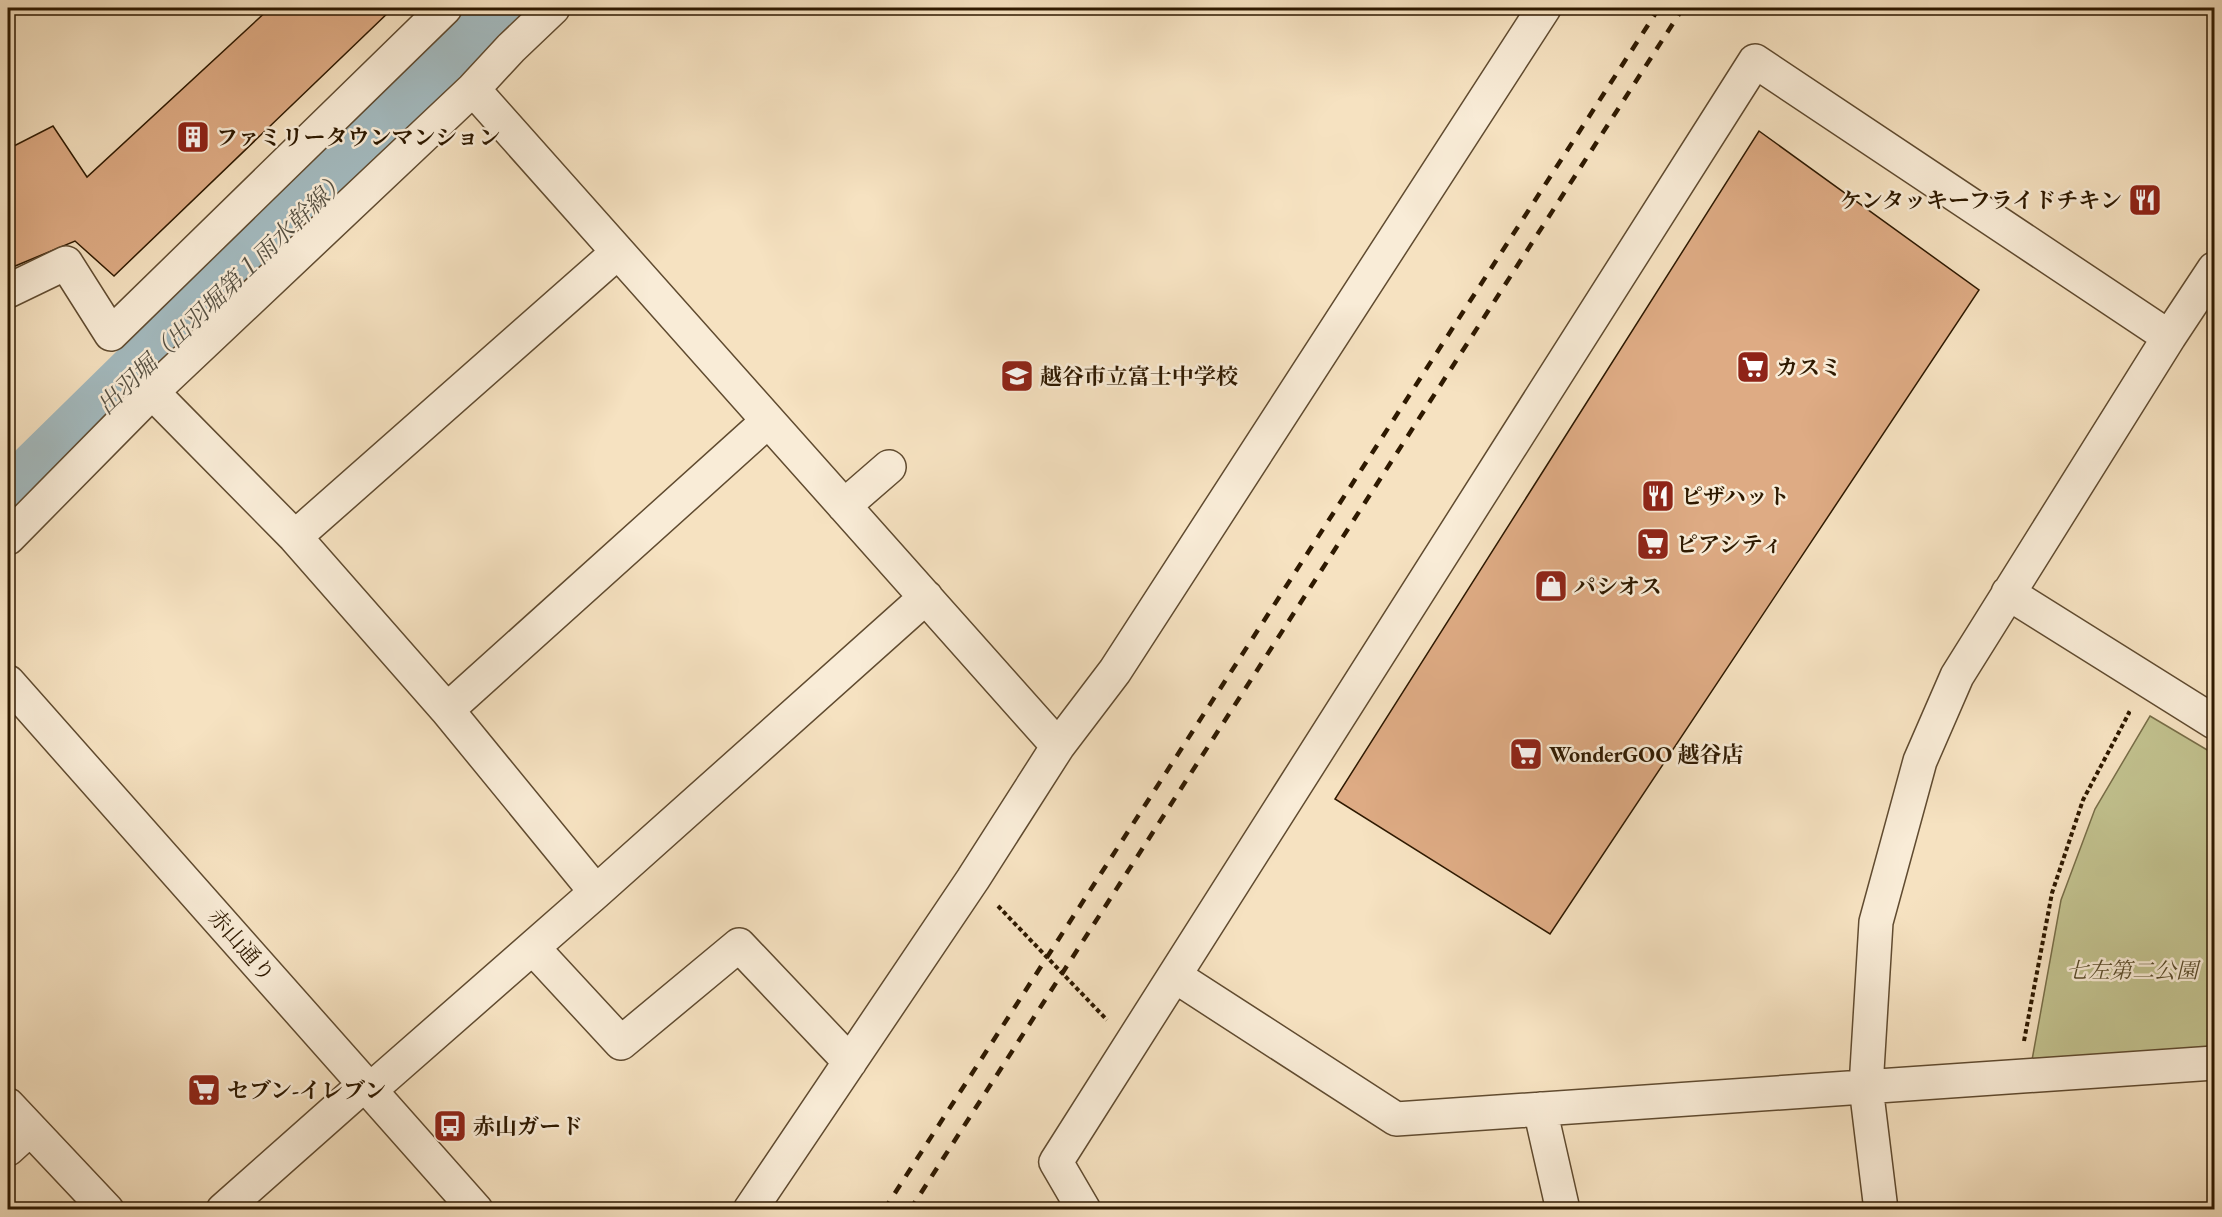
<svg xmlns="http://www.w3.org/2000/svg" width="2222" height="1217" viewBox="0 0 2222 1217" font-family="'EB Garamond','Noto Serif JP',serif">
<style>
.green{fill:#c2c28f;stroke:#786e48;stroke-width:1.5}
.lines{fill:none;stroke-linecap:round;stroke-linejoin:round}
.river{stroke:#a3babf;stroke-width:66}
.building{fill:#deab84;stroke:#2e1900;stroke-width:1.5}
.minor-casing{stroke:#604b30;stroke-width:36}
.path{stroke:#2e1900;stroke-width:4;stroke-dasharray:4.5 3;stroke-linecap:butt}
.minor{stroke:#f9ecd7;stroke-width:33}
.rail{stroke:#2e1900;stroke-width:4.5;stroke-dasharray:10 10;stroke-linecap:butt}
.labels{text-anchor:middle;stroke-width:5;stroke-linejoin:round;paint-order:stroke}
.poi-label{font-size:22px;font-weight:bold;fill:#2e1900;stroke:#f9ecd7;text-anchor:start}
.street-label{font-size:22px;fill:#2e1900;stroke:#f9ecd7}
.park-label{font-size:22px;font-style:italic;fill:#5a4c2b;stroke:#f9ecd7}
.water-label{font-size:24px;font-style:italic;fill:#575143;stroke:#f9ecd7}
</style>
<rect width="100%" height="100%" fill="#f6e2c1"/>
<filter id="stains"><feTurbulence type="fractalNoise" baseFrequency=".00333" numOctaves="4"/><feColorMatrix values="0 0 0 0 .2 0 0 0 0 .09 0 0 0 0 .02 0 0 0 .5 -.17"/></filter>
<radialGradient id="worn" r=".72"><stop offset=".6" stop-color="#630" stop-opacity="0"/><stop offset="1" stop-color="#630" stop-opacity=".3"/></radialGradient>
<path class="green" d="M2150,716L2214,754V1049L2032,1060L2061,900L2095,809Z"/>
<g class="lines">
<path class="river" d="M8,504L514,8"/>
</g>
<path class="building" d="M270,8H393L114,276L75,241L8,269V149L53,126L87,177Z
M1759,131L1979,290L1550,934L1335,799Z"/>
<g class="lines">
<g class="minor-casing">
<path id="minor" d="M473,89L1058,746
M8,291L66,263L111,334L445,8
M152,392L295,537L447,710L596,892
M844,506L889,467
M295,537L618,252
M8,538L152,392L473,89L511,48L553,8
M2008,593L2214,722
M8,682L476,1210
M447,710L768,421
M533,948L621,1043L739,945L850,1062
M1175,976L1396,1119L2214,1063
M369,1091L596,892L926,597
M8,1105L107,1210
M1540,1109L1563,1210
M8,1149L30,1129
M223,1210L364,1085
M750,1210L973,879L1058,746L1115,671L1544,8
M1084,1210L1056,1162L1755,61L2169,337
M1881,1210L1866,1087L1876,922L1920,761L1957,676L2169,337L2214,269"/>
</g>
<path class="path" d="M998,906L1107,1020
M2024,1041L2052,893L2083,800L2129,713L2127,712"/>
<use href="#minor" class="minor"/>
<path class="rail" d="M884,1210L1659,8
M910,1210L1683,8"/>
</g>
<defs>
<g id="building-square" transform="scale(1.725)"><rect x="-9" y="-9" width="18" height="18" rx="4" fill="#8f2418" stroke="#f9ecd7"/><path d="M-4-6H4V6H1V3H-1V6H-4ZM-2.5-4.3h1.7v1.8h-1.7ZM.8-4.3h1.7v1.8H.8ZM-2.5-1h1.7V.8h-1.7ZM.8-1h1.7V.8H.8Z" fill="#fff"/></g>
<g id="restaurant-square" transform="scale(1.725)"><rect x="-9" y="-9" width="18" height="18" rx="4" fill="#8f2418" stroke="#f9ecd7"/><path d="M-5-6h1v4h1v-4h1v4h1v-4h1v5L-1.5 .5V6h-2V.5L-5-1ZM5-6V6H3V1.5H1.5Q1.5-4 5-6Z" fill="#fff"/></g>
<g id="supermarket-square" transform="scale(1.725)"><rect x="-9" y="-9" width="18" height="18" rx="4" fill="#8f2418" stroke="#f9ecd7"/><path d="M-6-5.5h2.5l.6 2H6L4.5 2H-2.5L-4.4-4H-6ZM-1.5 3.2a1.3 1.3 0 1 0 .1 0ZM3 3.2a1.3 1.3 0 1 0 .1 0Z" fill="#fff"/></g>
<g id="school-square" transform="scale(1.725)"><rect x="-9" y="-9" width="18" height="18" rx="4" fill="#8f2418" stroke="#f9ecd7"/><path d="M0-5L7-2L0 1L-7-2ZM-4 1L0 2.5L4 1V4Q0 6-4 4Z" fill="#fff"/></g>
<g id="shop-square" transform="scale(1.725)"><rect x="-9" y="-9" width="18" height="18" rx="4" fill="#8f2418" stroke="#f9ecd7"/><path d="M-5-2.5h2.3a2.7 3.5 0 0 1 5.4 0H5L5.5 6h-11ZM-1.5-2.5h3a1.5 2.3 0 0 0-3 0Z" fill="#fff"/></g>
<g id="bus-square" transform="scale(1.725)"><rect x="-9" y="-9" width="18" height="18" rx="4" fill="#8f2418" stroke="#f9ecd7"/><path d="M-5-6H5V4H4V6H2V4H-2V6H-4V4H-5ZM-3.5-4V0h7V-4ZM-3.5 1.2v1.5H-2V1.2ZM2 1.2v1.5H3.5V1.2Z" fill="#fff"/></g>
</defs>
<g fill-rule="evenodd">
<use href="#building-square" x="193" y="137"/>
<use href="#restaurant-square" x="2145" y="200"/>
<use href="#supermarket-square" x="1753" y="367"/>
<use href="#school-square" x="1017" y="376"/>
<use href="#restaurant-square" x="1658" y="496"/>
<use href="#supermarket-square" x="1653" y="544"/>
<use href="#shop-square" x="1551" y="586"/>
<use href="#supermarket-square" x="1526" y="754"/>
<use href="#supermarket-square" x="204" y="1090"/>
<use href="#bus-square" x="450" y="1126"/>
</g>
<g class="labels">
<g class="poi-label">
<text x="216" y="145">ファミリータウンマンション</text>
<text x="2122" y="208" text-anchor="end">ケンタッキーフライドチキン</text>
<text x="1776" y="375">カスミ</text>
<text x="1040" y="384">越谷市立富士中学校</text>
<text x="1681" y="504">ピザハット</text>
<text x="1676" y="552">ピアシティ</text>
<text x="1574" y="594">パシオス</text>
<text x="1549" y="762">WonderGOO 越谷店</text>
<text x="227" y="1098">セブン-イレブン</text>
<text x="473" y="1134">赤山ガード</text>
</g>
<g class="street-label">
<text transform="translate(242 945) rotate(49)" y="8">赤山通り</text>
</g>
<g class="park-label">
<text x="2132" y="978">七左第二公園</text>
</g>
<g class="water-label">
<text transform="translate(222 293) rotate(-44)" y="8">出羽堀（出羽堀第１雨水幹線）</text>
</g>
</g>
<rect width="2222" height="1217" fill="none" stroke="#f6e2c1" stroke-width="30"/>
<rect x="9" y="9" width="2204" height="1199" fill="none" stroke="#2e1900" stroke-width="3"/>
<rect x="15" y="15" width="2192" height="1187" fill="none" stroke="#2e1900" stroke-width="1.5"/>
<rect width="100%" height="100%" filter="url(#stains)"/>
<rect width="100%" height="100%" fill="url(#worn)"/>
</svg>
